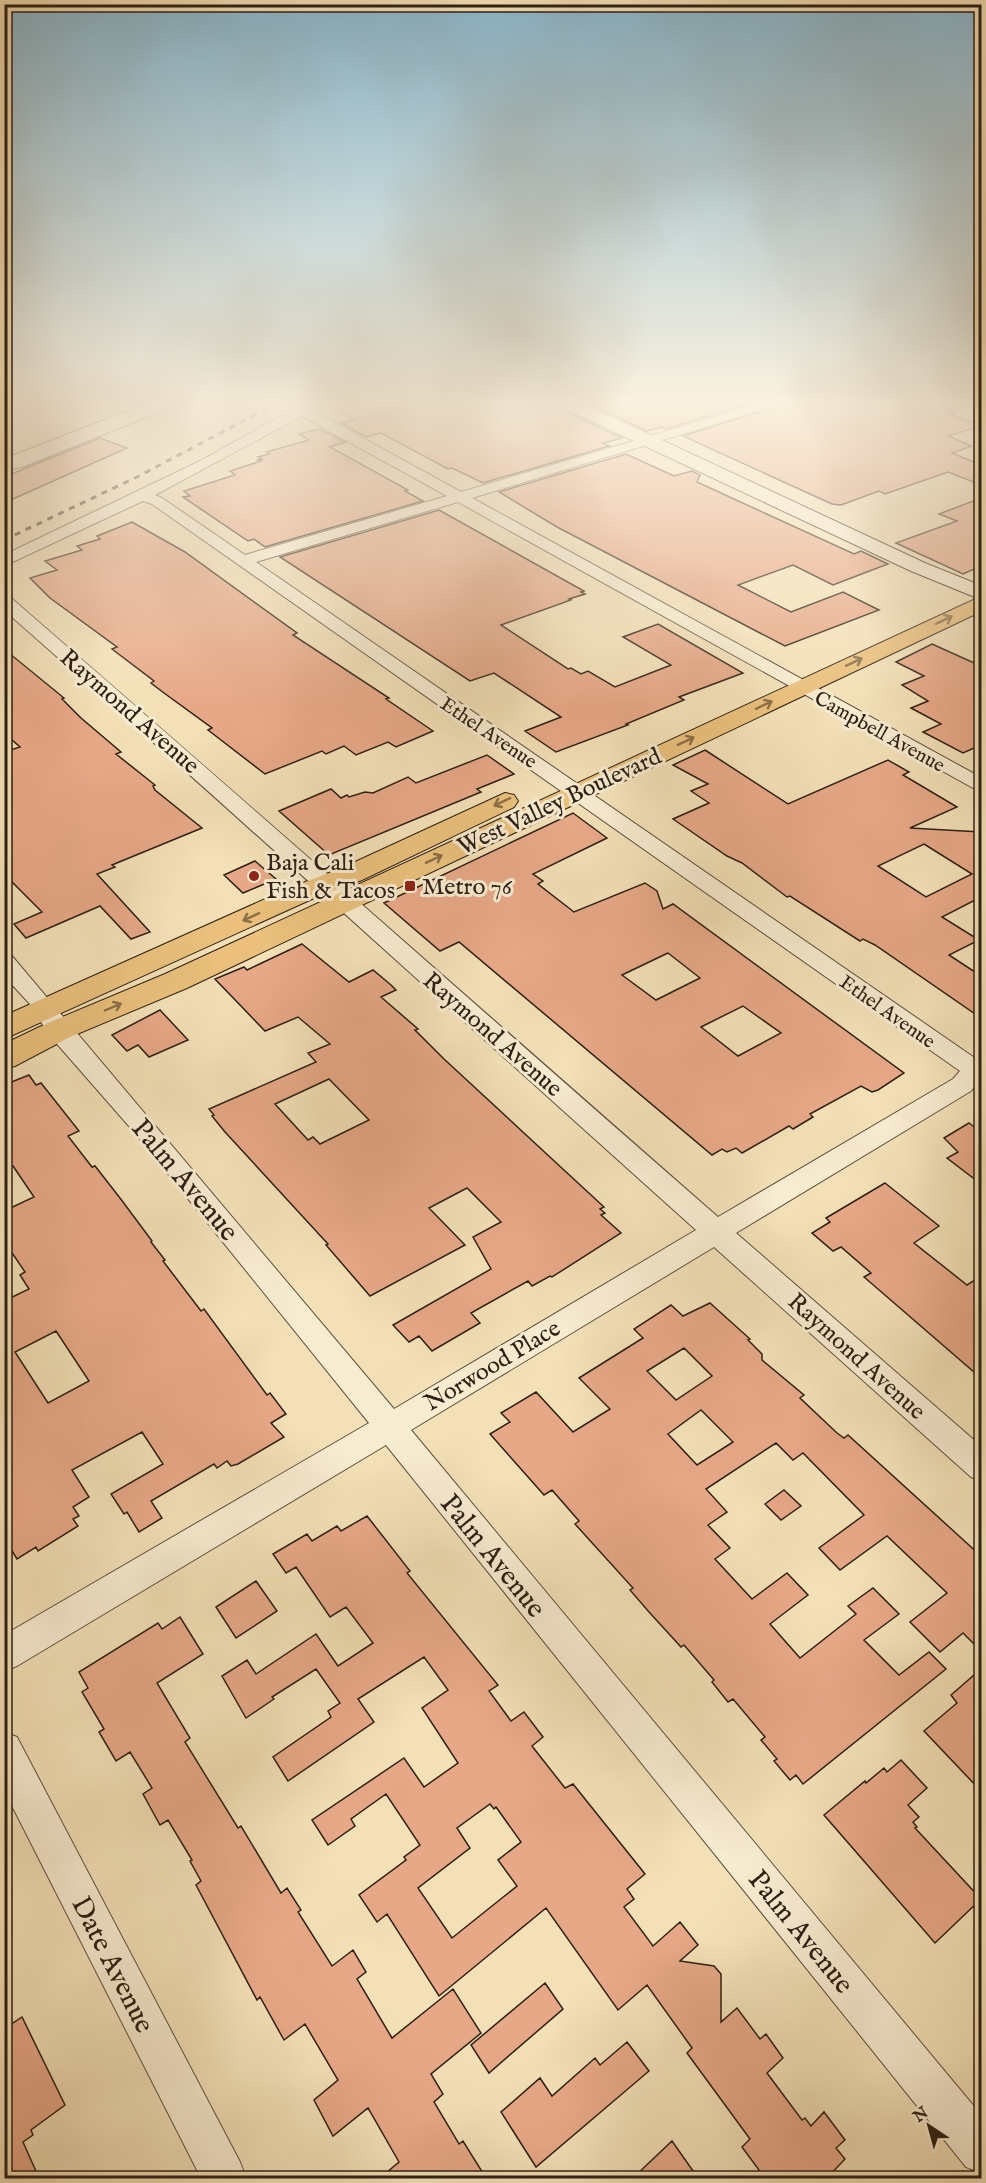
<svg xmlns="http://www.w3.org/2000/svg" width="986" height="2183" viewBox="0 0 986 2183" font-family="'IM FELL English',serif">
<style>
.building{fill:#e7a887;stroke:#2d2014;stroke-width:1.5;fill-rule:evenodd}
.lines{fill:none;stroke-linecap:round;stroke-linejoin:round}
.street-casing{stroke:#5e503d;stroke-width:2}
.secondary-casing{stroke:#2d2014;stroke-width:2}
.primary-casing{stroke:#2d2014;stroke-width:2}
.street{fill:#f7ebd0;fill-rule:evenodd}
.secondary{fill:#f7ebd0;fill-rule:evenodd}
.primary{fill:#eac07c;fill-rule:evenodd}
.rail{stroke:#2d2014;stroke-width:3;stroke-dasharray:6 6;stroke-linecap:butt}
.oneway{stroke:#8c7048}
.poi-dot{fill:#8f2418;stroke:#f7ebd0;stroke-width:2}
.labels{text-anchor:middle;stroke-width:6;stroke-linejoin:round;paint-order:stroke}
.far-street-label{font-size:20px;fill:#2d2014;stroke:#f7ebd0}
.street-label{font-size:24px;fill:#2d2014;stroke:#f7ebd0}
.poi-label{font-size:24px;fill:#2d2014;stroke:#f7ebd0;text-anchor:start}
.near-street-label{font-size:28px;fill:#2d2014;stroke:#f7ebd0}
</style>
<rect width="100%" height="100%" fill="#f3e0b7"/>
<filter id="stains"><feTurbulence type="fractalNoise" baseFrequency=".00333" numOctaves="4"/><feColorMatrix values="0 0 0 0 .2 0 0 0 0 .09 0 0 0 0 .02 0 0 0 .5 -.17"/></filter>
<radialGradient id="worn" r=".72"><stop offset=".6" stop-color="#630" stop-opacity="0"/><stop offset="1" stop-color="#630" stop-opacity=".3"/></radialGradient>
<path class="building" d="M374,399H549L552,405L622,438L603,443L609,446L483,483L452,468L448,469L381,433L366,437L341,423L354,420L336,410Z
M580,399H766L666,429L661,427L647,431Z
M800,399H923L956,412L951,414L981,426L948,436L972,446L952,453L981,465V485L948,472L885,494L879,491L841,505L832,504L683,436Z
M320,429L345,442L330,447L408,490L405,491L423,501L265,547L254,539L248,541L183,497L190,496L184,491L235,475L230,471L261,461L258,460L262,459L258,457L269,454L266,452L309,440L299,434Z
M100,438L127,448L4,503V477Z
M626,454L674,476L692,471L700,475L697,482L854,554L861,551L888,564L833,585L793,565L738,585L791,612L843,592L879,610L785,646L557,527L499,492Z
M981,498V566L963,574L896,543L957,521L939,514Z
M439,510L584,591L581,592L585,594L569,599L571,600L501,625L568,669L571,668L581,674L588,671L615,687L671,665L623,637L658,624L743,673L679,697L684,700L626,724L628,725L556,752L525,731L561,717L494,673L470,681L280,557Z
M132,522L185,552L297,633L293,635L389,698L386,699L433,731L396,747L388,742L356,755L344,746L326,754L322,751L265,774L208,730L212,728L164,693L151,683L154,681L112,649L117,647L50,598L30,578L57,570L45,561L82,550L77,546L100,539L97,536Z
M932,644L981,666V745L963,753L923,732L941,724L911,708L928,701L902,685L924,676L896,662Z
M4,649L64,698L62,699L81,718L121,752L116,754L155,785L153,786L155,790L202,828L112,865L115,867L97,874L150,932L131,939L100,906L26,938L14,924L42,912L4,874V752L20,747L4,733Z
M705,750L788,804L888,760L909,772L903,775L957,807L910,828L981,832V897L942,917L979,940L949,955L981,976V1018L875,945L863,939L860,941L790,896L787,897L742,863L727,856L673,819L709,803L691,791L708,784L673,765ZM924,844L972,874L926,897L878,866Z
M487,755L514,774L477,789L481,792L329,855L279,811L331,789L341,798L347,795L349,797L365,792L373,793L408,777L416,783Z
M573,813L607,838L533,874L543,881L538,884L574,912L645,883L657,891L663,909L673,904L904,1073L878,1090L872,1092L861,1086L810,1114L813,1117L793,1129L789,1126L742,1153L736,1148L727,1152L722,1149L712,1155L459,942L440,951L384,903ZM668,953L700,978L656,1000L622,975ZM743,1006L781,1033L738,1056L701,1027Z
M255,861L276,879L243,893L224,875Z
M302,944L349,982L373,970L391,985L396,990L381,997L418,1029L415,1030L444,1059L604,1207L600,1209L605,1213L601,1215L621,1233L552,1277L550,1276L532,1286L528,1281L471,1313L480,1323L432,1351L419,1336L409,1342L393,1325L491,1269L473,1237L501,1222L467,1188L429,1208L465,1245L370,1296L326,1245L328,1244L225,1132L212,1116L214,1115L209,1109L316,1062L308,1053L330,1044L298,1017L265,1031L215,979L244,967L247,970ZM329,1079L369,1120L320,1144L313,1137L308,1140L275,1104Z
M160,1010L188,1040L149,1057L138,1045L127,1051L112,1035Z
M29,1075L36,1085L41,1083L79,1131L68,1136L92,1167L95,1166L120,1198L152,1241L151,1242L165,1260L163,1261L201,1311L204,1309L267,1395L270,1393L286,1414L271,1423L284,1437L238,1464L231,1466L227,1461L217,1468L214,1464L151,1501L162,1518L139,1532L127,1512L124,1514L111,1494L163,1464L142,1432L72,1470L89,1497L73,1507L79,1516L73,1519L78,1526L38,1551L36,1547L17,1559L4,1538V1301L29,1289L20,1275L25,1272L4,1241V1211L34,1197L13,1166L4,1169V1085ZM56,1331L89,1381L48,1403L15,1352Z
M969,1123L981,1132V1184L947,1158L958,1152L944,1138Z
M885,1183L939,1226L914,1243L967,1285L981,1276V1378L864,1277L871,1273L841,1247L833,1251L812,1233L830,1222L826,1218Z
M710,1303L750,1339L748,1340L762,1354V1360L804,1395L800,1398L837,1433L844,1438L848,1435L981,1556V1651L963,1633L940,1652L910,1622L947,1593L887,1536L840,1570L819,1548L864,1515L803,1453L793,1460L776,1443L706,1489L727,1512L708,1525L730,1548L715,1559L752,1599L787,1573L808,1595L770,1624L800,1658L856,1614L848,1606L873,1588L899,1614L864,1640L899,1675L929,1652L946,1669L803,1784L796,1775L790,1780L774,1761L777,1759L761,1740L765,1737L733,1699L728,1702L712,1682L714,1680L684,1645L681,1647L649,1612L630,1590L633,1588L575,1524L579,1521L552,1490L544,1495L490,1434L510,1422L501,1413L536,1392L573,1432L610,1409L579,1378L643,1338L634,1329L671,1305L683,1316ZM684,1348L712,1376L676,1400L647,1371ZM701,1410L733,1442L697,1465L668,1434Z
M784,1490L801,1506L781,1520L765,1504Z
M367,1516L410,1571L407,1573L498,1685L489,1691L511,1721L524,1712L543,1737L532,1746L565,1788L573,1784L645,1874L627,1889L634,1899L624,1907L653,1946L680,1922L698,1945L680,1961L714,1966L721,1974V2022L737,2008L760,2039L766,2034L783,2058L767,2073L802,2120L805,2118L811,2126L824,2112L845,2140L836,2148L845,2159L827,2178H765L742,2147L750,2139L687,2053L692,2048L647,1985L618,2010L546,1908L439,1996L387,1914L377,1922L359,1895L406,1860L404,1857L420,1845L386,1794L351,1819L355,1826L328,1845L312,1820L404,1758L424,1787L458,1763L422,1708L448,1690L424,1657L358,1699L374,1722L288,1781L273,1757L331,1717L328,1711L340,1703L316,1669L272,1697L274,1699L246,1718L222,1676L247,1660L256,1674L316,1634L338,1666L373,1643L346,1607L330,1617L296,1567L286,1573L273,1554L307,1534L312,1541L337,1526L341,1531ZM490,1804L494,1809L496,1807L521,1842L498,1860L517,1886L452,1938L418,1888L470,1848L457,1828Z
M256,1581L277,1611L236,1638L216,1607Z
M180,1617L203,1654L157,1683L190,1738L185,1742L238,1828L241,1826L281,1893L287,1888L301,1910L298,1912L332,1966L353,1950L366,1972L357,1979L392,2038L453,1989L481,2033L431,2074L443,2094L434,2102L459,2144L463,2141L486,2178H380L399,2162L368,2108L333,2136L314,2100L338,2080L305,2024L284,2040L260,1997L257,2000L196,1885L201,1881L190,1861L192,1860L168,1820L160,1825L143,1794L152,1788L130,1752L116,1761L99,1732L104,1729L82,1692L88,1688L79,1672L158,1623L162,1629Z
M981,1669V1791L924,1731L957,1703L951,1695Z
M901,1760L927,1788L908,1805L919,1817L913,1822L917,1827L915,1828L981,1899L935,1943L824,1815L865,1781L866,1783L884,1768L887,1772Z
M545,1983L563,2009L489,2073L471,2045Z
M22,2017L65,2105L31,2130L33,2135L23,2142L39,2178H4V2029Z
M627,2042L649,2071L536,2167L501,2112L540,2078L552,2096L595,2058L600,2065Z
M672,2141L698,2178H633Z"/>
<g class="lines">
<g class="street-casing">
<path id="street" d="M312,399H328L312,410L461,492L776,399H798L472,498L982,778V793L458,502L256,562L982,1063V1083L978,1082L971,1091L736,1233L982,1447V1481L971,1477L714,1247L411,1430L982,2116V2173L966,2167L386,1445L17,1666L4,1671V1635L369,1423L135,1133L50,1036L29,1003L4,976V954L12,956L394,1409L696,1230C466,1024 237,815 4,610V596L10,597C247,802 482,1011 718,1217L953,1079L960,1071L152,504L143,501L4,566V555L200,461ZM302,416L447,496L245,555L162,498L155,495Z
M955,399H974L982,402V411Z
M4,1732L17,1737L240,2162L246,2178H201L4,1790Z"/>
</g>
<g class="secondary-casing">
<path id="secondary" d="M158,399H183L181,403L25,466L4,471V459Z
M551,399H574L925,563L982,586V600L911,571L553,403Z"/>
</g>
<g class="primary-casing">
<path id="primary" d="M982,596V611L187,988L70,1037L15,1066L4,1069V1044L48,1023L165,974Z
M505,793L514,795L518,801L514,807L362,880L312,899L4,1039V1016L292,887L342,868Z"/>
</g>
<use href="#street" class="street"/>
<use href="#secondary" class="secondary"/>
<use href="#primary" class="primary"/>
<path class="rail" d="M4,540L137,477L285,399"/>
</g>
<defs><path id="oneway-shaft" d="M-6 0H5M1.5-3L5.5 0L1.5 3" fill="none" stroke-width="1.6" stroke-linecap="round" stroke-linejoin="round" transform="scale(1.5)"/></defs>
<g class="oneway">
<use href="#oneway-shaft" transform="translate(944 620) rotate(-25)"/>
<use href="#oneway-shaft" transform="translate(854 662) rotate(-25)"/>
<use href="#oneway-shaft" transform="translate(764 705) rotate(-25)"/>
<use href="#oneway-shaft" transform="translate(686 741) rotate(-25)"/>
<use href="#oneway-shaft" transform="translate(502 802) rotate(155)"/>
<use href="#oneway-shaft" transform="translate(434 859) rotate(-25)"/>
<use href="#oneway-shaft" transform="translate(251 917) rotate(155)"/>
<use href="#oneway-shaft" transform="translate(113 1007) rotate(-23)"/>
</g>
<linearGradient id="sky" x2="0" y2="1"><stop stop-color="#8ab8cf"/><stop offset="0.57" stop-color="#faf1df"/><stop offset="1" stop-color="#faf1df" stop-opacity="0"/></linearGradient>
<rect width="986" height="705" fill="url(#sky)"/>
<g class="poi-dot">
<circle cx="254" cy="876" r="6"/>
<rect x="404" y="880" width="12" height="12" rx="3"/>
</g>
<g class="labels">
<g class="far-street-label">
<text transform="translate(880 731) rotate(29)" y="7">Campbell Avenue</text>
<text transform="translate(489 732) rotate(34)" y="7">Ethel Avenue</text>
<text transform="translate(888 1011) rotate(35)" y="7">Ethel Avenue</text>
</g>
<g class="street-label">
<text transform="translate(130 711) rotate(41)" y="8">Raymond Avenue</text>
<text transform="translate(559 801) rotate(-25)" y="8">West Valley Boulevard</text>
<text transform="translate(493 1034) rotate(41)" y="8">Raymond Avenue</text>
<text transform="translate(857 1356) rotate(42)" y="8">Raymond Avenue</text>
<text transform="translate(492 1365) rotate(-31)" y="8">Norwood Place</text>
</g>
<g class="poi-label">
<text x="266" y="870">Baja Cali<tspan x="266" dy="28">Fish &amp; Tacos</tspan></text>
<text x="422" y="894">Metro 76</text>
</g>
<g class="near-street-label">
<text transform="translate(186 1179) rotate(50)" y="10">Palm Avenue</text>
<text transform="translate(494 1555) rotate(51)" y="10">Palm Avenue</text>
<text transform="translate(802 1931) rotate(51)" y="10">Palm Avenue</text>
<text transform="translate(114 1964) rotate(63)" y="10">Date Avenue</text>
</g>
</g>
<rect width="986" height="2183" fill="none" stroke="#f3e0b7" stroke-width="24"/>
<rect x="6" y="6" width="974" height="2171" fill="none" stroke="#2d2014" stroke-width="3"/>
<rect x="12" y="12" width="962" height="2159" fill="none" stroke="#2d2014" stroke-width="1.5"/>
<g transform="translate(929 2126) rotate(324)" stroke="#f7ebd0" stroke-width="4.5" paint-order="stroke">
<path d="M0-4.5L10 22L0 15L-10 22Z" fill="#2d2014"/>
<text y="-9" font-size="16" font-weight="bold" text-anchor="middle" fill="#2d2014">N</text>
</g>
<rect width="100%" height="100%" filter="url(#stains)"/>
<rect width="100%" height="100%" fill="url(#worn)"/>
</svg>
